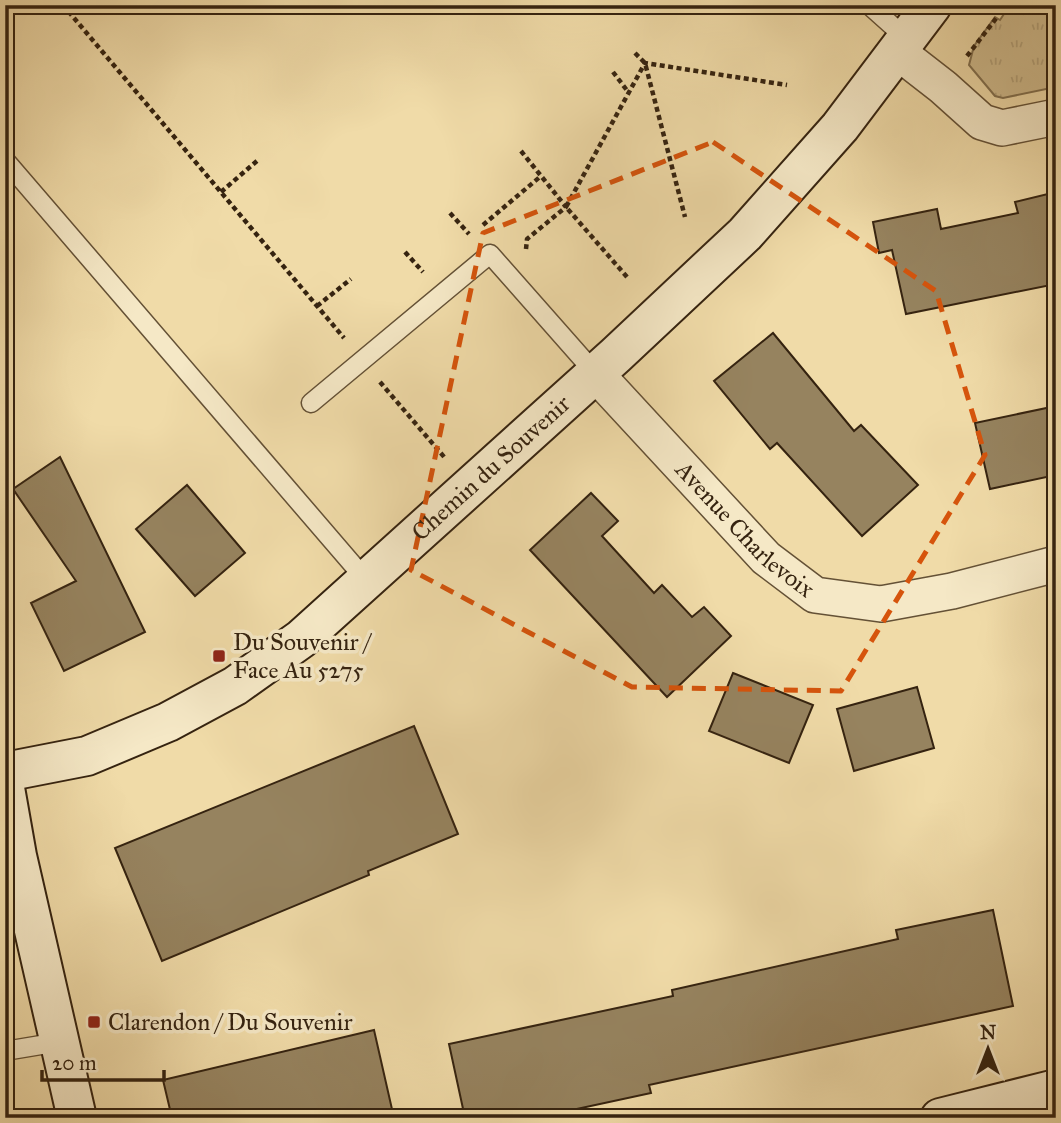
<svg xmlns="http://www.w3.org/2000/svg" width="1061" height="1123" viewBox="0 0 1061 1123" font-family="'IM FELL Great Primer',serif">
<style>
.grass{fill:url(#grass-tufts);stroke:#82704f;stroke-width:2}
.building{fill:#96835f;stroke:#352310;stroke-width:2}
.lines{fill:none;stroke-linecap:round;stroke-linejoin:round}
.lane-casing{stroke:#645136;stroke-width:21}
.street-casing{stroke:#645136;stroke-width:38}
.secondary-casing{stroke:#352310;stroke-width:42}
.path{stroke:#352310;stroke-width:4.5;stroke-dasharray:5 3.5;stroke-linecap:butt}
.lane{stroke:#f5e8c6;stroke-width:18}
.street{stroke:#f5e8c6;stroke-width:35}
.secondary{stroke:#f5e8c6;stroke-width:38}
.marked{fill:none;stroke:#d6540c;stroke-width:5;stroke-dasharray:14 9;stroke-linejoin:round}
.poi-dot{fill:#8f2418;stroke:#f5e8c6;stroke-width:2.5}
.labels{text-anchor:middle;stroke-width:7;stroke-linejoin:round;paint-order:stroke}
.street-label{font-size:24px;fill:#352310;stroke:#f5e8c6}
.poi-label{font-size:24px;fill:#352310;stroke:#f5e8c6;text-anchor:start}
</style>
<defs>
<pattern id="grass-tufts" width="24" height="20" patternUnits="userSpaceOnUse" patternTransform="scale(1.75)"><rect width="24" height="20" fill="#d0bc8e"/><path d="M3 7l-1-3M5 7V3M7 7l1-3M15 17l-1-3M17 17v-4M19 17l1-3" fill="none" stroke="#b3a179"/></pattern>
</defs>
<rect width="100%" height="100%" fill="#f0dba8"/>
<filter id="stains"><feTurbulence type="fractalNoise" baseFrequency=".00286" numOctaves="4"/><feColorMatrix values="0 0 0 0 .2 0 0 0 0 .09 0 0 0 0 .02 0 0 0 .5 -.17"/></filter>
<radialGradient id="worn" r=".72"><stop offset=".6" stop-color="#630" stop-opacity="0"/><stop offset="1" stop-color="#630" stop-opacity=".3"/></radialGradient>
<path class="grass" d="M1010,5L1023,14L1030,5H1056V87L1003,98L995,96L969,65L974,46L995,17L1000,20Z"/>
<path class="building" d="M1056,192V284L906,314L892,250L879,253L873,222L937,209L941,229L1018,213L1015,202Z
M773,333L854,431L861,425L918,485L862,536L777,443L770,449L714,381Z
M1056,406V475L990,489L975,423Z
M60,457L145,632L64,671L31,603L76,581L13,489Z
M187,485L245,553L195,596L136,529Z
M591,493L618,521L602,536L654,593L662,585L692,617L704,607L731,636L667,697L530,550Z
M733,673L813,705L789,763L709,731Z
M917,687L934,748L854,771L837,709Z
M414,726L458,834L368,871L369,875L162,961L115,848Z
M993,910L1013,1006L649,1085L651,1093L535,1118H465L449,1044L673,996L672,990L898,939L896,930Z
M374,1030L394,1118H172L163,1080Z"/>
<g class="lines">
<g class="lane-casing">
<path id="lane" d="M869,5L907,39
M5,160L366,580
M311,403L490,254L595,373
M5,1051L59,1042"/>
</g>
<g class="street-casing">
<g id="street">
<path d="M898,52L943,87L982,122L1002,128L1056,117"/>
<path id="s1" d="M595,373L766,558L815,595L881,604L952,591L1056,564"/>
</g>
</g>
<g class="secondary-casing">
<g id="secondary">
<path id="s2" d="M5,772L87,756L168,722L235,686L301,639L616,355L745,234L840,127L932,5"/>
<path d="M5,788L17,856L77,1118"/>
<path d="M940,1118L1056,1089"/>
</g>
</g>
<path class="path" d="M63,5L344,338
M635,53L645,63L685,217
M967,56L998,16
M613,72L629,93
M521,151L566,207L527,239L526,249
M221,192L258,160
M450,213L469,234
M483,225L541,176
M405,252L423,272
M627,277L566,207L645,63L787,85
M317,306L351,279
M380,382L445,458"/>
<use href="#lane" class="lane"/>
<use href="#street" class="street"/>
<use href="#secondary" class="secondary"/>
</g>
<path class="marked" d="M713,142L936,291L985,455L841,691L632,687L411,570L483,233Z"/>
<g class="poi-dot">
<rect x="212" y="649" width="14" height="14" rx="3.5"/>
<rect x="87" y="1015" width="14" height="14" rx="3.5"/>
</g>
<g class="labels">
<g class="street-label">
<text dy="8" stroke="none"><textPath href="#s2" startOffset="584">Chemin du Souvenir</textPath></text>
<text dy="8" stroke="none"><textPath href="#s1" startOffset="217">Avenue Charlevoix</textPath></text>
</g>
<g class="poi-label">
<text x="233" y="650">Du Souvenir /<tspan x="233" dy="28">Face Au 5275</tspan></text>
<text x="108" y="1030">Clarendon / Du Souvenir</text>
</g>
</g>
<rect width="1061" height="1123" fill="none" stroke="#f0dba8" stroke-width="28"/>
<rect x="7" y="7" width="1047" height="1109" fill="none" stroke="#352310" stroke-width="3.5"/>
<rect x="14" y="14" width="1033" height="1095" fill="none" stroke="#352310" stroke-width="2"/>
<g transform="translate(988 1049)" stroke="#f5e8c6" stroke-width="5" paint-order="stroke">
<path d="M0-5L12 26L0 18L-12 26Z" fill="#352310"/>
<text y="-10" font-size="19" font-weight="bold" text-anchor="middle" fill="#352310">N</text>
</g>
<path d="M42 1070v10h122v-10" fill="none" stroke="#352310" stroke-width="3.5"/>
<text x="52" y="1070" font-size="21" fill="#352310" stroke="#f5e8c6" stroke-width="5" paint-order="stroke">20 m</text>
<rect width="100%" height="100%" filter="url(#stains)"/>
<rect width="100%" height="100%" fill="url(#worn)"/>
</svg>
